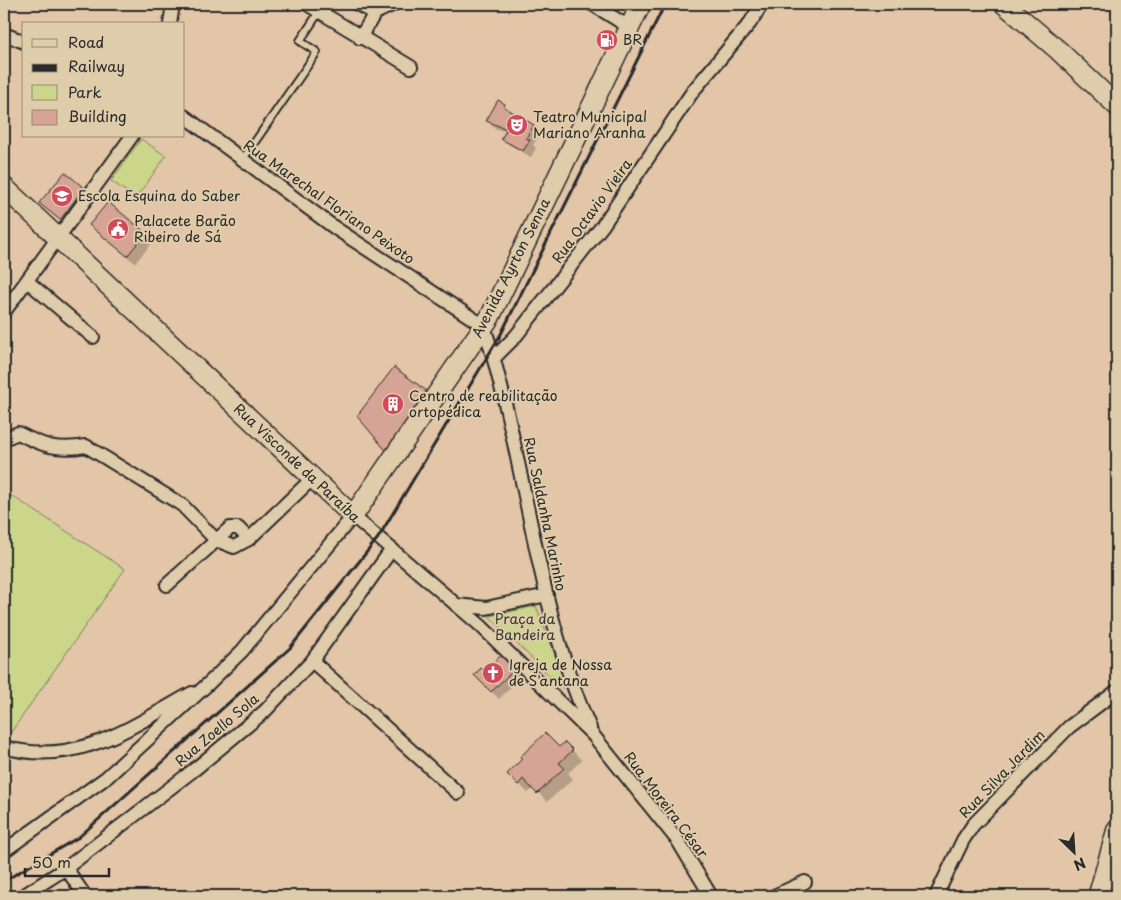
<svg xmlns="http://www.w3.org/2000/svg" width="1121" height="900" viewBox="0 0 1121 900" font-family="'Playpen Sans',sans-serif">
<style>
.green{fill:#cbd68a;stroke:#7b805a}
.shadow{fill:#0003}
.building{fill:#d5a494;stroke:#2b2b2b}
.lines{fill:none;stroke-linecap:round;stroke-linejoin:round}
.service-casing{stroke:#2b2b2b;stroke-width:10}
.minor-casing{stroke:#2b2b2b;stroke-width:16}
.secondary-casing{stroke:#2b2b2b;stroke-width:22}
.service{stroke:#dfccaa;stroke-width:6}
.minor{stroke:#dfccaa;stroke-width:12}
.secondary{stroke:#dfccaa;stroke-width:19}
.rail{stroke:#2b2b2b;stroke-width:3}
.labels{text-anchor:middle;stroke-width:4;stroke-linejoin:round;paint-order:stroke}
.poi-label{font-size:14px;fill:#2b2b2b;stroke:#dfccaa;text-anchor:start}
.street-label{font-size:14px;fill:#2b2b2b;stroke:#dfccaa}
.park-label{font-size:14px;fill:#3b3c34;stroke:#dfccaa}
</style>
<rect width="100%" height="100%" fill="#e3c5a8"/>
<filter id="ink" filterUnits="userSpaceOnUse"><feTurbulence type="fractalNoise" baseFrequency=".02" numOctaves="2"/><feDisplacementMap in="SourceGraphic" scale="10" xChannelSelector="R" yChannelSelector="G"/><feConvolveMatrix kernelMatrix="1 2 1 2 8 2 1 2 1" color-interpolation-filters="sRGB"/></filter>
<g filter="url(#ink)">
<path class="green" d="M141,139L166,156L136,198L111,181Z
M4,491L125,569L7,738L4,736Z
M536,606L564,678L566,686L562,688L489,616Z"/>
<path class="shadow" d="M504,105L511,113L534,126L541,133L533,145L536,148L531,157L510,145L503,138L506,132L495,128L488,121Z
M83,189L90,196L68,226L41,203Z
M108,203L153,242L135,263L98,232Z
M501,657L521,677L499,699L475,675L485,674Z
M565,743L582,760L568,773L573,779L547,802L534,788L528,793L509,774L559,749Z"/>
<path class="building" d="M498,100L505,104L504,107L534,125L526,138L530,140L523,151L501,139L507,129L486,121Z
M65,172L84,188L60,220L39,203Z
M108,202L146,233L127,256L89,225Z
M394,367L428,392L388,453L357,416Z
M501,655L515,669L491,692L474,675L481,668L485,672Z
M545,733L559,747L565,742L573,750L559,763L564,768L537,794L523,779L518,785L507,774L522,759L520,757Z"/>
<g class="lines">
<g class="service-casing">
<path id="service" d="M243,159L317,52L300,41L319,12"/>
</g>
<g class="minor-casing">
<path id="minor" d="M307,4L411,67
M357,4L375,13
M592,4L629,27
M170,24L173,4
M4,34L24,42
M360,38L375,13L394,4
M184,116L335,228L484,326C526,458 534,601 590,728
M27,281L93,337
M4,312L132,136
M494,358L515,337L603,225L693,91L750,23L762,4
M4,439L18,433C43,446 57,451 86,446L182,505L216,540L234,547L249,539L313,478
M167,585L230,528H238L249,539
M456,605L486,608L547,595
M312,661L458,793
M4,747C77,768 132,726 192,693
M4,851L107,777L209,683L242,651L353,516L481,626L593,735L678,841L711,896
M66,868L85,896
M23,896L66,868L195,769L265,711L312,661L392,549
M774,896L805,882
M936,896L963,840L973,825L1069,727L1117,691"/>
</g>
<g class="secondary-casing">
<path id="secondary" d="M1004,4L1058,50L1117,106
M4,187L353,516L490,317L641,4
M1098,896L1117,829"/>
</g>
<use href="#service" class="service"/>
<use href="#minor" class="minor"/>
<use href="#secondary" class="secondary"/>
<path class="rail" d="M4,881L79,837L290,648L378,538L501,334L665,4"/>
</g>
</g>
<defs>
<g id="fuel-disc" transform="scale(1.125)"><circle r="9.5" fill="#d1495b" stroke="#dfccaa"/><path d="M-5.5-6h7V0h2V4h1.3V-2.5L3-4.5l.8-.8L6-3V5H2.5V1h-1V6h-7ZM-4.2-4.7v3.2H.2V-4.7Z" fill="#fff"/></g>
<g id="theatre-disc" transform="scale(1.125)"><circle r="9.5" fill="#d1495b" stroke="#dfccaa"/><path d="M-5-5.5Q0-4 5-5.5V0Q5 5 0 6Q-5 5-5 0ZM-3.3-2.5H-1v1.5H-3.3ZM1-2.5H3.3v1.5H1ZM-2.8 1Q0 5.5 2.8 1Z" fill="#fff"/></g>
<g id="school-disc" transform="scale(1.125)"><circle r="9.5" fill="#d1495b" stroke="#dfccaa"/><path d="M0-5L7-2L0 1L-7-2ZM-4 1L0 2.5L4 1V4Q0 6-4 4Z" fill="#fff"/></g>
<g id="civic-disc" transform="scale(1.125)"><circle r="9.5" fill="#d1495b" stroke="#dfccaa"/><path d="M-.6-6.5H3V-4.5H.6V-3L4-1V1h2V6H-6V1h2V-1L-.6-3ZM-1.2 2.5V6h2.4V2.5Z" fill="#fff"/></g>
<g id="building-disc" transform="scale(1.125)"><circle r="9.5" fill="#d1495b" stroke="#dfccaa"/><path d="M-4-6H4V6H1V3H-1V6H-4ZM-2.5-4.3h1.7v1.8h-1.7ZM.8-4.3h1.7v1.8H.8ZM-2.5-1h1.7V.8h-1.7ZM.8-1h1.7V.8H.8Z" fill="#fff"/></g>
<g id="church-disc" transform="scale(1.125)"><circle r="9.5" fill="#d1495b" stroke="#dfccaa"/><path d="M-1.2-6h2.4v3.5h3.3v2.4h-3.3V6h-2.4V-.1h-3.3v-2.4h3.3Z" fill="#fff"/></g>
</defs>
<g fill-rule="evenodd">
<use href="#fuel-disc" x="607" y="40"/>
<use href="#theatre-disc" x="517" y="125"/>
<use href="#school-disc" x="62" y="196"/>
<use href="#civic-disc" x="118" y="229"/>
<use href="#building-disc" x="393" y="404"/>
<use href="#church-disc" x="493" y="673"/>
</g>
<g class="labels">
<g class="poi-label">
<text x="623" y="45">BR</text>
<text x="533" y="122">Teatro Municipal<tspan x="533" dy="16">Mariano Aranha</tspan></text>
<text x="78" y="201">Escola Esquina do Saber</text>
<text x="134" y="226">Palacete Barão<tspan x="134" dy="16">Ribeiro de Sá</tspan></text>
<text x="409" y="401">Centro de reabilitação<tspan x="409" dy="16">ortopédica</tspan></text>
<text x="509" y="670">Igreja de Nossa<tspan x="509" dy="16">de S'antana</tspan></text>
</g>
<g class="street-label">
<text transform="translate(329 202) rotate(35)" y="5">Rua Marechal Floriano Peixoto</text>
<text transform="translate(592 211) rotate(-54)" y="5">Rua Octavio Vieira</text>
<text transform="translate(511 268) rotate(-63)" y="5">Avenida Ayrton Senna</text>
<text transform="translate(297 463) rotate(43)" y="5">Rua Visconde da Paraíba</text>
<text transform="translate(545 514) rotate(78)" y="5">Rua Saldanha Marinho</text>
<text transform="translate(217 730) rotate(-40)" y="5">Rua Zoello Sola</text>
<text transform="translate(1002 774) rotate(-46)" y="5">Rua Silva Jardim</text>
<text transform="translate(666 805) rotate(53)" y="5">Rua Moreira César</text>
</g>
<g class="park-label">
<text x="525" y="624">Praça da<tspan x="525" dy="16">Bandeira</tspan></text>
</g>
</g>
<rect width="1121" height="900" fill="none" stroke="#dfccaa" stroke-width="20"/>
<rect x="10" y="10" width="1101" height="880" fill="none" stroke="#2b2b2b" stroke-width="2" filter="url(#ink)"/>
<rect x="22" y="22" width="162" height="115" fill="#dfccaa" stroke="#978c77"/>
<rect x="32" y="39" width="25" height="8" fill="#dfccaa" stroke="#978c77"/>
<text x="68" y="48" font-size="15" fill="#2b2b2b">Road</text>
<rect x="32" y="64" width="25" height="8" fill="#2b2b2b" stroke="#978c77"/>
<text x="68" y="72" font-size="15" fill="#2b2b2b">Railway</text>
<rect x="32" y="85" width="25" height="15" fill="#cbd68a" stroke="#978c77"/>
<text x="68" y="98" font-size="15" fill="#2b2b2b">Park</text>
<rect x="32" y="110" width="25" height="15" fill="#d5a494" stroke="#978c77"/>
<text x="68" y="122" font-size="15" fill="#2b2b2b">Building</text>
<g transform="translate(1074 852) rotate(155)" stroke="#dfccaa" stroke-width="4" paint-order="stroke">
<path d="M0-4L9 19L0 12L-9 19Z" fill="#2b2b2b"/>
<text y="-8" font-size="14" font-weight="bold" text-anchor="middle" fill="#2b2b2b">N</text>
</g>
<path d="M25 868v8h84v-8" fill="none" stroke="#2b2b2b" stroke-width="2.5"/>
<text x="32" y="868" font-size="15" fill="#2b2b2b" stroke="#dfccaa" stroke-width="4" paint-order="stroke">50 m</text>
</svg>
